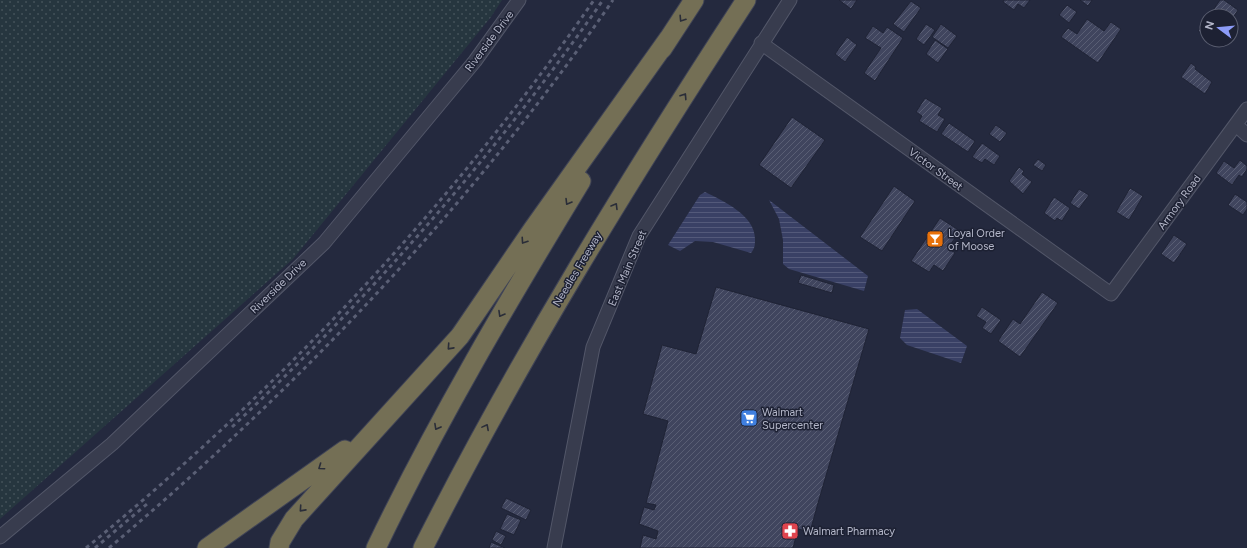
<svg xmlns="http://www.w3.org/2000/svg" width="1247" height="548" viewBox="0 0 1247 548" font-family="Figtree,sans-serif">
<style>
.grass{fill:url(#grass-dots)}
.water{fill:url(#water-rules)}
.building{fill:url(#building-hatch);stroke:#1f2335}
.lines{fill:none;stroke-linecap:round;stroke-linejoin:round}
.minor-casing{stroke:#535769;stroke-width:15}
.highway-casing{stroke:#404456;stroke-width:21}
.minor{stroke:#383c4e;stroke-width:13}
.highway{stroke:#746f55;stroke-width:19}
.rail{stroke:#5a5f75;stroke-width:3;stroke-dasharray:4 4;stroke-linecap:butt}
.oneway{stroke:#2a2d38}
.labels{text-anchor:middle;stroke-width:3;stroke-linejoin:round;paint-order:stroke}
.street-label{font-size:11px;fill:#b4b7c9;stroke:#1d2133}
.poi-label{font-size:11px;fill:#b4b7c9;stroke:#1d2133;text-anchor:start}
</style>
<defs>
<pattern id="grass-dots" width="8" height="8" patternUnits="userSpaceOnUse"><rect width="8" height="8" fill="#26363f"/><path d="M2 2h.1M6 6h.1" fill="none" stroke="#435159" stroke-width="1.8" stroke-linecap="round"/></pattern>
<pattern id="water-rules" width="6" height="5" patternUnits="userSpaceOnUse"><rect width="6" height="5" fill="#394065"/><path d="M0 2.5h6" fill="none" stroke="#53597a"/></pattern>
<pattern id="building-hatch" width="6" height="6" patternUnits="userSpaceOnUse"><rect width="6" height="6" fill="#40455e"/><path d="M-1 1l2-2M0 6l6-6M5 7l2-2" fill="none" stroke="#595e74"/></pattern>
</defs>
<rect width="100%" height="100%" fill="#24293e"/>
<path class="grass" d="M0,0H502L491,17L293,259L0,519Z"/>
<path class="water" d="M705,192C723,201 755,215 755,239C755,245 755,248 751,253L713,242L695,241L680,251L668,245L700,195Z
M769,200L868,276L864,291L789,269L783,264V240L779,219Z
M917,309L967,346L961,363L907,345L900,338L905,310Z"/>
<path class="building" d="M839,0H857L851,9Z
M1004,0H1030L1024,8L1018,4L1014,10L1003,2Z
M1080,0H1092L1088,6Z
M1220,0H1224L1238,10L1231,21V16H1209Z
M911,1L921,8L904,32L893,24Z
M1067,5L1077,12L1069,23L1059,15Z
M1087,19L1104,31L1111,22L1121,29L1098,63L1061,37L1068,28L1077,34Z
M1207,19V37L1198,31Z
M926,24L935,30L924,45L916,39Z
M941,24L957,36L948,48L932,37Z
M873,26L883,33L887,27L903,38L875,81L864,73L881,48L865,38Z
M847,37L857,45L845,62L835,54Z
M935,40L948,49L938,63L926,54Z
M1191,63L1196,67L1195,69L1212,82L1205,94L1181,77Z
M925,98L942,108L938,115L945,119L937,132L919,121L922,116L916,112Z
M792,117L825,140L791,188L759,165Z
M949,123L975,141L968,152L941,134Z
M996,125L1007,133L1000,142L989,134Z
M982,143L1000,156L994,165L985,159L982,163L972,157Z
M1038,159L1046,165L1042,171L1033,165Z
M1240,160L1247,166V169L1242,177L1239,175L1232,185L1216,173L1224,161L1234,168Z
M1019,167L1024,171L1022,174L1032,182L1023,194L1009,181Z
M894,186L915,201L882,251L860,237Z
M1130,188L1143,196L1129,220L1116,212Z
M1079,189L1089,195L1079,209L1070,203Z
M1235,194L1247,202V209L1243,215L1228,205Z
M1054,197L1070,208L1062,221L1057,218L1055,221L1044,213Z
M940,218L960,231L948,248L955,253L943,271L934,265L929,272L911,261Z
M1174,235L1187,244L1174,263L1161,254Z
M801,275L834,285L832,293L798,283Z
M716,287L869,329L818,503L810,532L798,529L793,548H640L643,535L656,539L658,531L639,524L644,507L654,510L656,505L646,503L668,421L643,414L662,345L696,354Z
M1042,292L1058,303L1020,357L998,341L1013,319L1020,324Z
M982,307L1001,320L991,334L982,328L986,322L976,316Z
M506,498L531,510L526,520L501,508Z
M507,514L521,520L514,535L500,529Z
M496,531L506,536L501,545L492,540Z
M491,542L505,548H489Z"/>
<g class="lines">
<g class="minor-casing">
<path id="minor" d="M761,43L1111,294L1247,109
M1236,125L1247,135
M0,537L112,444L324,243L475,61L519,0
M554,548L593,347L639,236L790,0"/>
</g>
<g class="highway-casing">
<path id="highway" d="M662,49L694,0
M207,548L345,450
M279,548L280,542L294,519L460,336L533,229L669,38
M376,548C437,421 508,301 581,181
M423,548C519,358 630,178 746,0"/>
</g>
<use href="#minor" class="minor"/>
<use href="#highway" class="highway"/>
<path class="rail" d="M232,427C370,298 495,155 603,0
M86,548C279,390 452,205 594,0
M95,548L147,504
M109,548C299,387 472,205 613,0"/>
</g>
<defs><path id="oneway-chevron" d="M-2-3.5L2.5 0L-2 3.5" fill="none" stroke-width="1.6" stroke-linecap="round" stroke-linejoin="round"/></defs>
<g class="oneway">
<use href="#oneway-chevron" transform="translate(682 19) rotate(123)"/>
<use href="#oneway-chevron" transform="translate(684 96) rotate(-57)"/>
<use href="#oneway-chevron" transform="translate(568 202) rotate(121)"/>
<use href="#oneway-chevron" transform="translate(615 206) rotate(-59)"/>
<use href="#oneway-chevron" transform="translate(524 241) rotate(124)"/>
<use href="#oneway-chevron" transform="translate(501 314) rotate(120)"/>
<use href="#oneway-chevron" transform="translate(450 347) rotate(132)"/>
<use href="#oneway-chevron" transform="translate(437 427) rotate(119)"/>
<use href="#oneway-chevron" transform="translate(486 427) rotate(-62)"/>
<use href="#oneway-chevron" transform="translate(321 467) rotate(145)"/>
<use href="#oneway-chevron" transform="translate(302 509) rotate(132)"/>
</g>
<defs>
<g id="bar-square" transform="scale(0.9)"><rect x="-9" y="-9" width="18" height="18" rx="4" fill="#e8710a" stroke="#1d2133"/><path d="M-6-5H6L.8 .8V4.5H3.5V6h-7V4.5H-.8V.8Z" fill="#fff"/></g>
<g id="supermarket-square" transform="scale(0.9)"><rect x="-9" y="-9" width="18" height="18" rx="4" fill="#3f7fe0" stroke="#1d2133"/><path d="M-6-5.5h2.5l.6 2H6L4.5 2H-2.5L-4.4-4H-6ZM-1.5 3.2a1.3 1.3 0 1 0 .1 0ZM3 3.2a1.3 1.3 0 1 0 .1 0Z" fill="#fff"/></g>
<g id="pharmacy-square" transform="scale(0.9)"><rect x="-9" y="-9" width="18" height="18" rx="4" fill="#e0444e" stroke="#1d2133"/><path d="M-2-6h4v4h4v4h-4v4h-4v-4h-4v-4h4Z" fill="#fff"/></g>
</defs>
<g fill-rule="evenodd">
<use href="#bar-square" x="935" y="239"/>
<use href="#supermarket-square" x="749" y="418"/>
<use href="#pharmacy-square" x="790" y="531"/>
</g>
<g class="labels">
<g class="street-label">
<text transform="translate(489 41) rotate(-53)" y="4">Riverside Drive</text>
<text transform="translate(936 169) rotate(36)" y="4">Victor Street</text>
<text transform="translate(1179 202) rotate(-54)" y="4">Armory Road</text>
<text transform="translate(627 268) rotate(-67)" y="4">East Main Street</text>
<text transform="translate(577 269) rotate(-59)" y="4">Needles Freeway</text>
<text transform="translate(278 286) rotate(-44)" y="4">Riverside Drive</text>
</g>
<g class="poi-label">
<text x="948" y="237">Loyal Order<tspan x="948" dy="13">of Moose</tspan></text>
<text x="762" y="416">Walmart<tspan x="762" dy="13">Supercenter</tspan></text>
<text x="803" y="535">Walmart Pharmacy</text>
</g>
</g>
<g transform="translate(1219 28) rotate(286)"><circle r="19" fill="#1d2133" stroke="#595d6f"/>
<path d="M0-3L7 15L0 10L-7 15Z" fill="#8c9bf7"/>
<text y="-6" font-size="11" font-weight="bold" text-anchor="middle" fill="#b4b7c9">N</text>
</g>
</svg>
